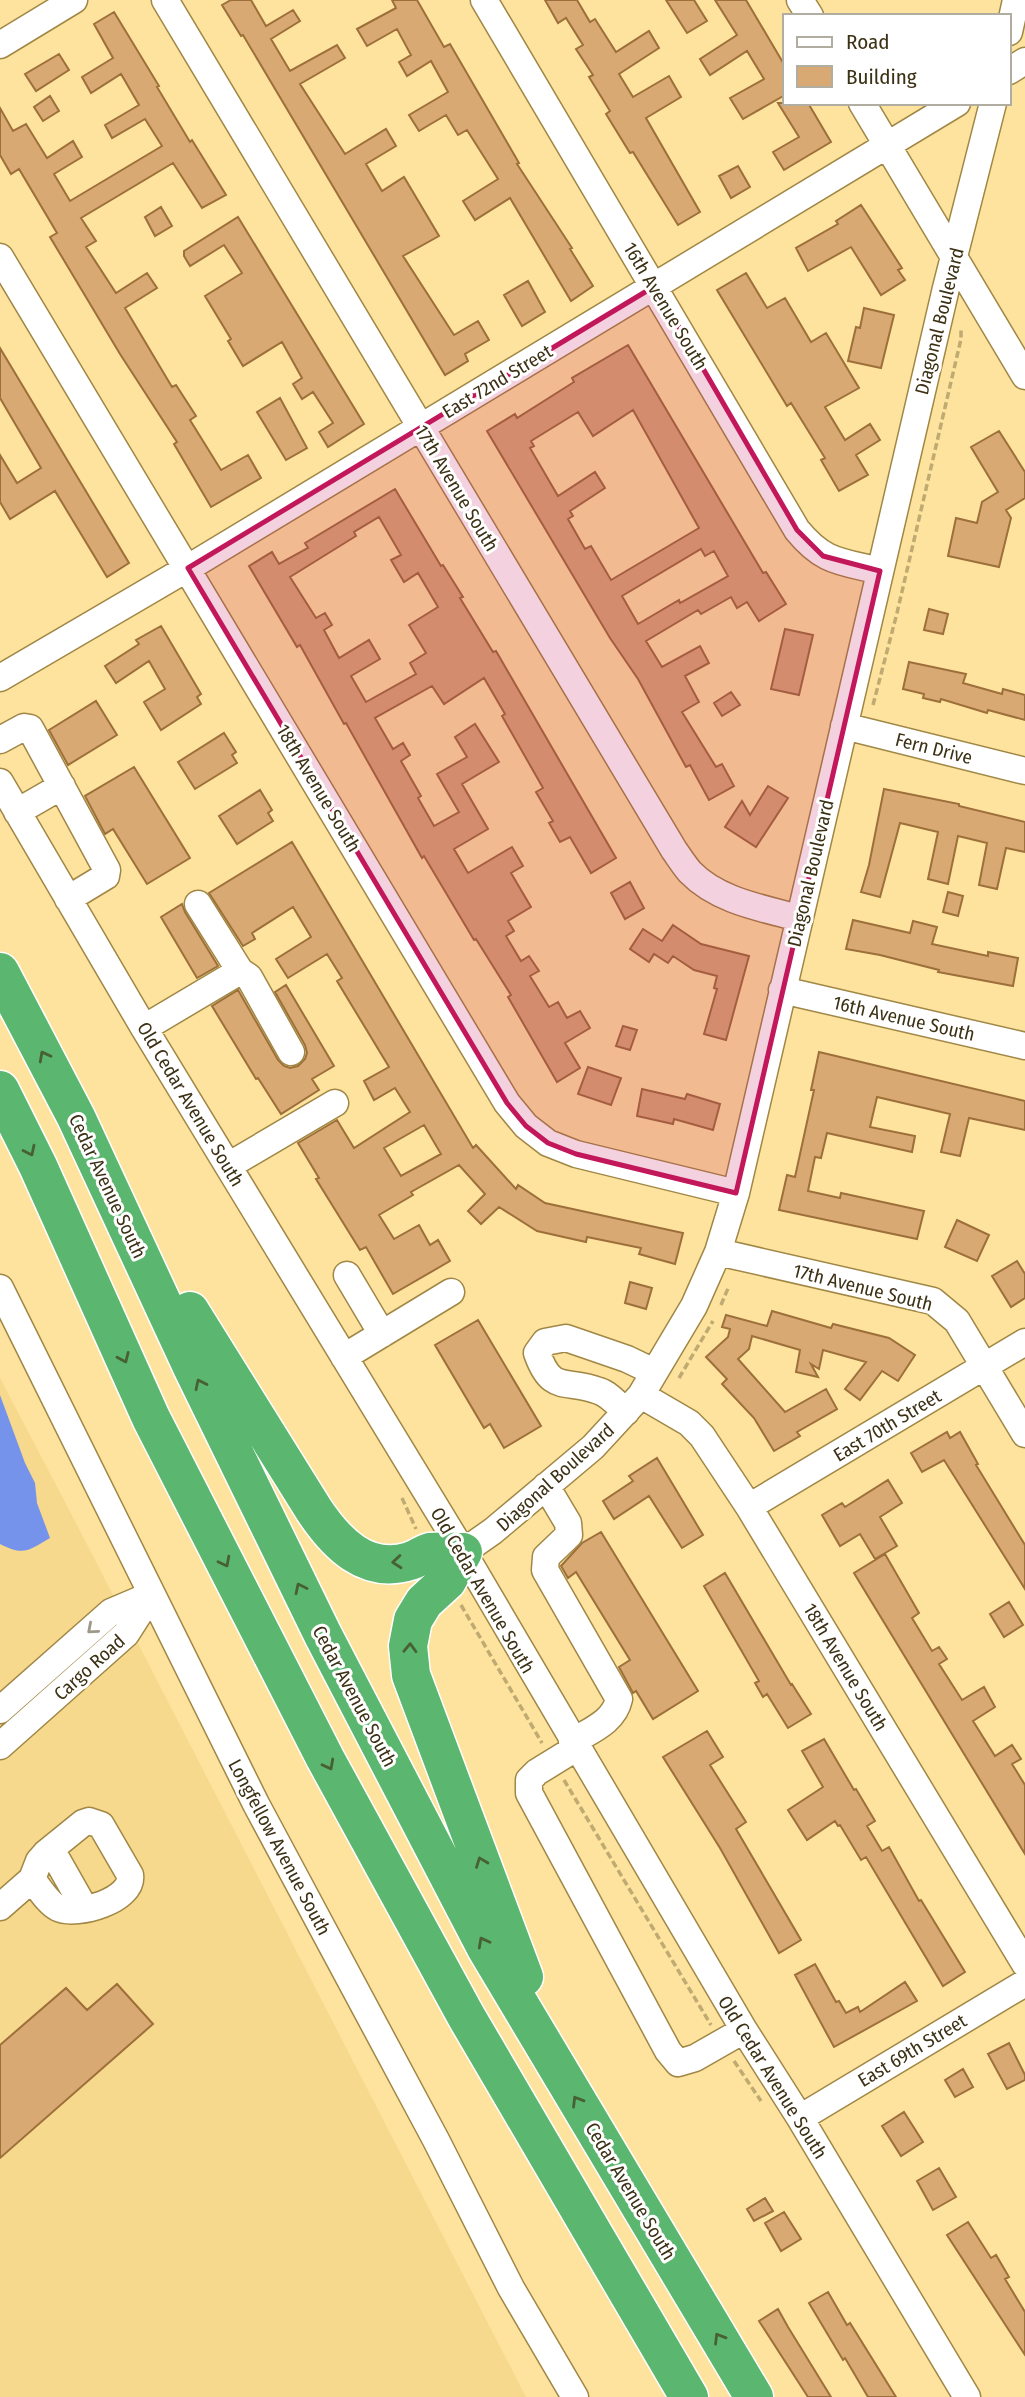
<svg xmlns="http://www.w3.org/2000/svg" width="1025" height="2397" viewBox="0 0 1025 2397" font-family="'Fira Sans Condensed',sans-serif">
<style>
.built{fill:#f7d98d}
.water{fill:#7693ec}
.building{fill:#d9a973;stroke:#9d6f3a;stroke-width:2;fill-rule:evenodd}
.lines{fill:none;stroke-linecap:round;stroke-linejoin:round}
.minor-casing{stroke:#a08745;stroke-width:29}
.highway-casing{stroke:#fff;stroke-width:41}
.path{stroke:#bfaa72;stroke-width:3.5;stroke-dasharray:7 3.5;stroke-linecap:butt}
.minor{stroke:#fff;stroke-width:26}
.highway{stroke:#5bb76f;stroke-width:38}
.oneway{stroke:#476034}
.oneway2{stroke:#9e988a}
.marked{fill:#c2185b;fill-opacity:0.2;stroke:#c2185b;stroke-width:5;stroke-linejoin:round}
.labels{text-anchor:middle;stroke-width:6;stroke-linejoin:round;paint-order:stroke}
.street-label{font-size:19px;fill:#3c3115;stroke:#fff}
</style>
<rect width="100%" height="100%" fill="#fee39f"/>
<path class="built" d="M0,1378L75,1521L526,2397H0Z"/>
<path class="water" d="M0,1395L25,1463L35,1483L37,1503L50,1538C28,1551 24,1556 0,1544Z"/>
<path class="building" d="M231,0H251L266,26L293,10L300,21L271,39L290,71L337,45L345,58L300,84L345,154L386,129L396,146L366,164L382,191L404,177L439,236L403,256L454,335L478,321L489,340L465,354L468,361L445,375L243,35L241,36L222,5Z
M392,0H417L444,47L450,44L519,163L517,164L572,248L570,249L593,286L571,301L510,198L475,220L463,201L498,179L467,130L458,135L446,115L419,131L409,115L448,92L431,61L407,76L399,62L411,55L397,29L367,46L357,29L396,8Z
M545,0H577L590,22L595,19L616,52L649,31L659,48L619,74L633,97L669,76L681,97L646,118L700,212L678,225L633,152L630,153L606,114L610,111L589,77L593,75L576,49L583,45L566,18L558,23Z
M666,0H694L707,21L687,33Z
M715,0H746L785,66V95L743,119L730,98L764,79L747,51L710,75L700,59L737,35Z
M114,12L159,86L157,87L190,142L192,140L226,195L202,208L173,163L81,218L96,241L86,247L116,293L147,273L157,288L125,308L172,387L176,385L196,416L190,420L221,470L248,455L261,478L211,507L174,444L177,442L120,354L50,237L57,233L19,169L11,174L0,155V108L13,131L26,124L47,158L73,141L82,157L54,174L70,201L162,146L145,119L112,138L105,125L139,105L121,74L91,93L82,77L113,58L94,24Z
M59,54L69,70L36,91L25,74Z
M50,96L59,111L43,121L34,107Z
M778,103H808L831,142L784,170L773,152L799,137Z
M738,166L750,187L731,198L719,176Z
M861,205L902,268L898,270L905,280L881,295L851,247L808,271L796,248L838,224L836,221Z
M161,207L172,226L155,236L145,217Z
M238,217L364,424L328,447L319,432L333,423L313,392L302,399L293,384L302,378L282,342L243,366L228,341L231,339L205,296L242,273L224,245L190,266L184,256V251Z
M746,273L767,308L785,298L811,342L826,333L859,388L825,407L845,440L870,424L880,440L856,455L868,475L839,491L821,460L825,458L791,403L787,406L717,290Z
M528,281L545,312L522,326L504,295Z
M864,308L894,315L881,368L848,361L856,327L860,328Z
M628,345L763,573L766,572L786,604L759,621L747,602L737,608L731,597L701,614L698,610L646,641L662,667L700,646L709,663L685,676L699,702L682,712L716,767L722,764L734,786L709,800L690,765L686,767L638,679L610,638L487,431L515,414L517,418L574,382L572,378ZM633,410L699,528L611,580L591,546L585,549L568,519L573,516L570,511L605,488L595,472L558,496L530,448L534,446L531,441L578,412L593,436ZM701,549L705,556L714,551L728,576L680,603L679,600L638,624L622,596Z
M0,348L129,563L107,577L55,491L10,519L0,502V455L17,483L41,468L0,398Z
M280,398L307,448L286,460L257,412Z
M999,431L1025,472V498L1006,510L1011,518L999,567L948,556L956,518L977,523L982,502L998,492L971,447Z
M395,489L441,566L443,565L463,597L460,598L493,652L496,651L616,858L591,873L570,837L560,842L549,823L553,821L536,792L543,788L502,716L505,714L484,678L444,704L432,686L375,718L393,749L403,743L410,755L401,761L421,796L418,798L434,826L459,812L437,774L467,757L455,737L475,724L499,762L462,784L488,829L454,849L468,873L512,847L523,866L511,873L531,907L508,921L514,931L506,936L521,961L529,956L539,971L530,976L549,1007L558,1002L567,1018L580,1011L590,1028L565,1043L580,1068L557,1082L508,997L511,995L476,939L474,940L424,856L422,858L346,723L344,724L300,645L297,647L249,566L272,552L279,564L308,548L305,543ZM379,517L401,555L391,560L404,582L418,573L438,607L409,625L426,653L410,663L416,674L366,702L351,676L380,659L369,640L339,658L324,630L332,625L325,613L316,618L290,577L356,536L354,532Z
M929,609L948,614L943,634L924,630Z
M161,626L201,694L197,697L201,704L161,730L144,702L165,689L149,661L116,683L105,666L139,644L136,640Z
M785,629L813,635L799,695L771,689Z
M909,662L966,674L963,683L1002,694L1003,689L1025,695V720L988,710L987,713L941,699L940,702L923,698L924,694L903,689Z
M731,692L740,705L722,716L714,703Z
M96,701L117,735L68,765L49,730Z
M224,733L236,752L232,755L237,763L195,789L178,762Z
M134,767L190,858L147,884L113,829L105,834L85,796Z
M768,786L788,798L756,847L725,827L742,801L750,815Z
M884,789L959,804V806L1025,822V852L1006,848L997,889L979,885L987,843L958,836L948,884L928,879L938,832L900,823L880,897L861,892L869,865Z
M260,790L272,810L268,813L273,821L237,844L219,816Z
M292,842L473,1148L476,1145L516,1189L518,1185L545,1203L683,1233L675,1264L639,1254L641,1248L587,1237L586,1242L537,1231L499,1207L481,1224L468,1211L485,1194L459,1165L411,1192L413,1195L379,1215L394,1239L419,1225L430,1245L438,1240L450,1261L393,1294L366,1247L360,1250L316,1179L319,1178L298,1143L337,1120L354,1148L410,1112L395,1088L374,1100L364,1081L389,1067L337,981L342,978L327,954L288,978L276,959L311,937L293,907L252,933L255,939L243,946L209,893ZM424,1125L441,1154L401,1176L384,1148Z
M630,882L644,908L625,919L611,893Z
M948,892L963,896L958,916L943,912Z
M182,904L185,912L218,966L197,978L161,917Z
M853,920L910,933L913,921L937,927L932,944L988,956V952L1018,958L1013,986L938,972L939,970L880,955L846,949Z
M673,925L701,944L749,956L726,1040L704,1034L717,989L714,988L717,976L694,970L673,956L668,963L654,954L649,962L630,949L643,929L662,941Z
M286,985L334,1066L312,1079L319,1090L281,1114L258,1078L256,1079L212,1006L238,990L278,1060L284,1066L290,1068L298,1066L305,1059L307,1053L305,1045L275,992Z
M623,1026L637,1030L630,1050L616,1046Z
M819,1052L1025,1101V1130L969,1118L960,1156L941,1152L950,1114L877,1097L870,1127L915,1136L912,1152L827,1133L821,1158L815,1157L808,1191L840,1198L841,1193L924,1211L917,1239L779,1210L787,1175L795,1177L814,1090H811Z
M588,1067L621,1078L611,1105L578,1094Z
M642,1089L685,1099L687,1094L720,1104L713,1130L674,1119L673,1124L637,1116Z
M957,1220L989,1235L977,1261L945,1247Z
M1017,1261L1025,1274V1298L1011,1307L992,1276Z
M630,1282L652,1288L646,1309L625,1303Z
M772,1311L831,1328L833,1324L889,1338L915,1355L898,1381L882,1371L860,1400L845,1389L866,1362L823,1350L819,1369L811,1364L818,1377L796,1372L800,1350L752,1336L749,1349L738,1359L785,1412L826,1389L837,1409L797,1432L800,1436L774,1451L754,1418L722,1384L727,1379L706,1357L728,1337L730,1329L722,1327L726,1315L767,1326Z
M478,1320L541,1426L504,1448L490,1424L484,1428L435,1345Z
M947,1432L950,1438L960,1432L978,1464L976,1465L1025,1545V1589L944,1460L922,1472L911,1453Z
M657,1458L703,1535L682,1548L649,1496L614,1519L603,1501L633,1481L629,1476Z
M888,1480L902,1503L880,1517L897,1546L875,1559L860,1534L840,1546L822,1515L842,1503L845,1507Z
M601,1532L698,1691L653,1719L636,1691L633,1693L619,1667L630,1660L576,1572L568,1578L561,1566L582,1543Z
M885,1554L919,1613L912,1618L932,1651L939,1647L947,1659L939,1664L962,1700L984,1687L995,1707L973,1721L995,1756L1012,1745L1021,1759L1012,1764L1025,1785V1854L854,1573Z
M725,1573L791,1685L792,1684L811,1714L788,1728L767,1694L763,1697L755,1683L759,1681L704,1586Z
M1009,1602L1023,1625L1004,1637L990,1614Z
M707,1731L723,1757L710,1765L746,1822L736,1829L801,1940L779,1953L720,1848L663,1757Z
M824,1739L854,1790L856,1789L875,1821L867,1826L882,1851L889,1847L919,1901L921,1900L965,1972L943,1986L866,1857L861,1860L840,1825L838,1826L835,1821L807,1840L788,1810L823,1787L802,1751Z
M815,1964L836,2002L839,2001L846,2013L858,2007L860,2012L905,1982L917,2001L834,2047L795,1975Z
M117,1984L153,2024L0,2158V2045L66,1988L87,2010Z
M1009,2043L1025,2075V2080L1007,2089L988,2054Z
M963,2069L973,2087L955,2097L945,2080Z
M904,2112L923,2142L901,2156L882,2126Z
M939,2168L956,2197L933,2210L917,2181Z
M765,2198L773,2211L754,2221L747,2209Z
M784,2212L801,2239L781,2251L765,2223Z
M968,2222L991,2258L996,2255L1009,2277L1005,2279L1025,2312V2355L947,2235Z
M828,2292L847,2325L850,2323L896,2397H868L845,2358L843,2360L809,2303Z
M778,2309L788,2327L831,2397H808L759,2321Z"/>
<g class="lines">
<g class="minor-casing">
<path id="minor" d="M165,0L674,850C679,857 684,865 690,872C718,901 762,908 799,918
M484,0L797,530C824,563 840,561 880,571
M800,0L810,16
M1009,32L1016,0
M0,45L74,0
M1009,71L1025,61
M862,103L1025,376
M0,257L507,1103L526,1126L548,1143L576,1154L736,1193
M0,678L188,568L957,103
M844,726L1025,771
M0,740L24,727L30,728L107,870L106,876L68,899
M0,782L144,1028L463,1552L744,2030L800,2118L967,2397
M17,812L62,786
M198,904L240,971L249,977L291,1052
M782,990L1025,1046
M144,1028L240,971
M228,1166L335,1103
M718,1252L933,1301L957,1321L1025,1434
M347,1275L382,1334
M0,1288L256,1804L436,2140L511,2288L575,2397
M344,1357L451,1292
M641,1395L689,1423L702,1436L749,1507L1025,1964
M626,1412C618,1405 609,1394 599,1391C565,1378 552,1395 537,1353L545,1342L566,1338L627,1359L654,1372
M546,1486L568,1523L569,1535L546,1557L545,1570L619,1699C614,1722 591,1730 572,1742
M749,1507L1025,1342
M463,1552L493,1531L593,1447L641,1395L694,1306L718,1252L736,1193L946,288L993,103
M0,1710L111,1612L151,1595
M0,1746L126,1634L151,1595
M576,1748L537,1772L529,1780V1793L668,2051L678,2063L695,2058L744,2030
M51,1849L85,1909
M0,1907L32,1879L39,1861L46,1853L83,1823L89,1821L101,1825L130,1875C134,1900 77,1917 58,1908C48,1903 39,1888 32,1879
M800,2118L1025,1983"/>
</g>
<g class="highway-casing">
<path id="highway" d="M0,972L76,1117L193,1369L323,1635L486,1948L754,2397
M0,1090L38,1166L151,1418L325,1758L466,2016L689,2397
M190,1311L314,1510C336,1543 366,1575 410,1561C417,1559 423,1554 430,1552C440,1551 453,1552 463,1552L447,1581L424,1602L413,1620L408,1646L411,1675L524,1977"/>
</g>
<path class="path" d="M873,705L897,613L961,339V328
M721,1305L729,1286
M679,1378L713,1321
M402,1498L416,1529
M461,1605L542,1743
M564,1780L711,2025
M734,2061L761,2101"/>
<use href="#minor" class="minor"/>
<use href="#highway" class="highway"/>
</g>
<defs><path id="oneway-chevron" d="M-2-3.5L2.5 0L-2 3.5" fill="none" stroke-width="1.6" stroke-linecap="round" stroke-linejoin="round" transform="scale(1.75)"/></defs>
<g class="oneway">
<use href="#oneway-chevron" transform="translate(44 1056) rotate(-118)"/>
<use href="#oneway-chevron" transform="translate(30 1151) rotate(64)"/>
<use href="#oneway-chevron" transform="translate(124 1358) rotate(66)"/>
<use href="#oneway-chevron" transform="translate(200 1384) rotate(-116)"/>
<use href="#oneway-chevron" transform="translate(225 1562) rotate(63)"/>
<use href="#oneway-chevron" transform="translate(397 1562) rotate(175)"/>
<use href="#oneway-chevron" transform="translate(300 1588) rotate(-116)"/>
<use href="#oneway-chevron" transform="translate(410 1648) rotate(-88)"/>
<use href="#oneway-chevron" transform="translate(329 1765) rotate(62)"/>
<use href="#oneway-chevron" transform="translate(481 1862) rotate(-111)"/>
<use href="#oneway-chevron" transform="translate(483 1942) rotate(-118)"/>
<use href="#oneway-chevron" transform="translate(577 2101) rotate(-121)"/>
<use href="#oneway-chevron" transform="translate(719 2338) rotate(-121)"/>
</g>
<use class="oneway2" href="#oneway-chevron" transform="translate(92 1629) rotate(139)"/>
<path class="marked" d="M655,286L797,530L823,556L880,571L736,1193L576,1154L548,1143L526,1126L507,1103L188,568Z"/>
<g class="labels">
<g class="street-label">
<text transform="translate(666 306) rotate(59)" y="7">16th Avenue South</text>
<text transform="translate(939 321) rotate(-76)" y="7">Diagonal Boulevard</text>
<text transform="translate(497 381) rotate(-31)" y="7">East 72nd Street</text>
<text transform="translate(457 488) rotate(59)" y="7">17th Avenue South</text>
<text transform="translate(934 748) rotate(14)" y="7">Fern Drive</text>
<text transform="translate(319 788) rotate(59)" y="7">18th Avenue South</text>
<text transform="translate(810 873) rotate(-77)" y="7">Diagonal Boulevard</text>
<text transform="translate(904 1018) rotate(13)" y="7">16th Avenue South</text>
<text transform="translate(191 1104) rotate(59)" y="7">Old Cedar Avenue South</text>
<text transform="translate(108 1186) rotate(65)" y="7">Cedar Avenue South</text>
<text transform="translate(863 1287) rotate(14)" y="7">17th Avenue South</text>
<text transform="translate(887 1425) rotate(-31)" y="7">East 70th Street</text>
<text transform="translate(555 1477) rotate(-42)" y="7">Diagonal Boulevard</text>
<text transform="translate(483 1590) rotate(60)" y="7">Old Cedar Avenue South</text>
<text transform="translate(89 1667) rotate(-42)" y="7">Cargo Road</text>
<text transform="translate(846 1667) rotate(59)" y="7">18th Avenue South</text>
<text transform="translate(355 1696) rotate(62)" y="7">Cedar Avenue South</text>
<text transform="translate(280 1847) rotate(62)" y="7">Longfellow Avenue South</text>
<text transform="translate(912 2050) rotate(-31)" y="7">East 69th Street</text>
<text transform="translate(773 2077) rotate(58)" y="7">Old Cedar Avenue South</text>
<text transform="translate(631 2191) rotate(59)" y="7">Cedar Avenue South</text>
</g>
</g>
<rect x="783" y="14" width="228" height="91" fill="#ffffff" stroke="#b1ada1" stroke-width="2"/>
<rect x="797" y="37" width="35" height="10" fill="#ffffff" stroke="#b1ada1" stroke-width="2"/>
<text x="846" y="49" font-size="21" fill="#3c3115">Road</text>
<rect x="797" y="66" width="35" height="21" fill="#d9a973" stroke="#b1ada1" stroke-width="2"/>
<text x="846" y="84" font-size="21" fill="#3c3115">Building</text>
</svg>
